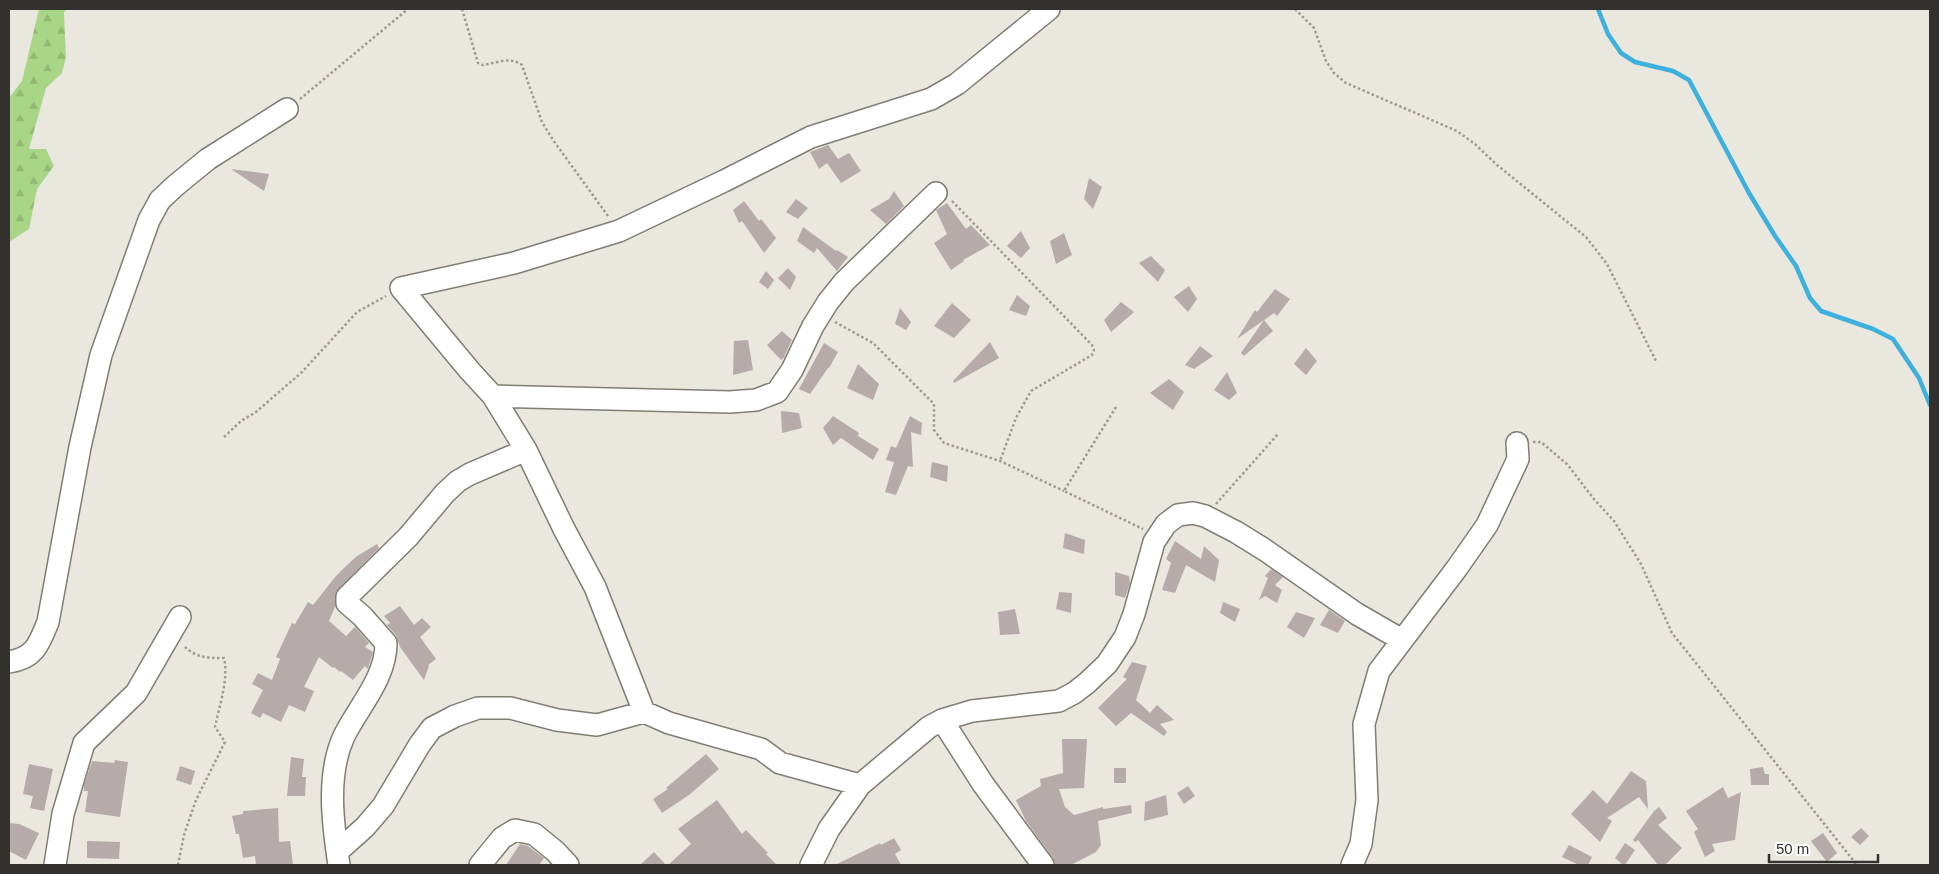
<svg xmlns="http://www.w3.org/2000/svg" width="1939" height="874" viewBox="0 0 1939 874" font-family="Helvetica,sans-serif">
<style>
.forest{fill:url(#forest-firs)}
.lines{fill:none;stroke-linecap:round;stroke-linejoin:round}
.stream{stroke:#3eb0de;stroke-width:4.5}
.building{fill:#b6aaaa}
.minor-casing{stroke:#7f7d74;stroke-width:24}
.path{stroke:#9d9a93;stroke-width:2.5;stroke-dasharray:2.5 2.5;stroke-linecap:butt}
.minor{stroke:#fff;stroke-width:21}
</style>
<defs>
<pattern id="forest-firs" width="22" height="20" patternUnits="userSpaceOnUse" patternTransform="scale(1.25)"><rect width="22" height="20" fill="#a9d686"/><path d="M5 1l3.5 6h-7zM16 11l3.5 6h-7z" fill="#92b874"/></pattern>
</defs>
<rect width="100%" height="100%" fill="#eae7de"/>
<path class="forest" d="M39,9H67L64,12L66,57L62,73L46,88L29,149H46L54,166L37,189L29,229L9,242V98L22,81Z"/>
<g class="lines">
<path class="stream" d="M1598,9L1608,34L1621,53L1635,62L1673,71L1689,80L1749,193L1775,236L1796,266L1810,298L1821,311L1873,329L1893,339L1919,378L1930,405"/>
</g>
<path class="building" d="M828,145L838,159L849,153L861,171L841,183L827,163L819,169L810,152Z
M231,169L269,174L264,191Z
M1089,178L1102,187L1093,209L1084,199Z
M894,191L904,206L886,224L870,210L889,199Z
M796,199L808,208L798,219L786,212Z
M744,201L759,221L761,219L776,238L764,253L742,221L739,223L733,210Z
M947,203L966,229L971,225L990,245L963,260L964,261L951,270L934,243L947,234L936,210Z
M803,227L836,251L837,250L848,257L837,271L817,248L814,253L797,241Z
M1021,231L1030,248L1021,258L1007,246Z
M1064,233L1072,255L1056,264L1050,241Z
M1151,256L1165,270L1158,282L1139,263Z
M788,268L796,277L790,290L778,278Z
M766,271L774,280L768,289L759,282Z
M1189,286L1197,299L1188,312L1174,297Z
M1275,289L1290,299L1277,316L1274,313L1237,339L1255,310L1257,312Z
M1017,295L1030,306L1026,316L1009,310Z
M1121,302L1134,312L1111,332L1104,320Z
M952,303L971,320L954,338L934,326Z
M900,308L911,322L906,330L895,324Z
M1264,320L1273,331L1244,356L1241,353Z
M782,331L792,340L784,357L781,360L767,345Z
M748,340L753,370L733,375L734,341Z
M990,342L999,358L954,383L953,381Z
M824,343L838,352L829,368H828L810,394L799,389Z
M1200,346L1213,356L1194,369L1185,365Z
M1306,348L1317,361L1306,375L1294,364Z
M858,364L879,384L873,400L847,388Z
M1227,372L1237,393L1229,400L1214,390Z
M1169,379L1184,392L1173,410L1150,393Z
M781,411L799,413L802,428L782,433Z
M833,416L859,433L858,436L879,449L873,460L841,438L833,445L823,428Z
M910,416L922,423L921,435L911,432L913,467L908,466L896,495L885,492L894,462L886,460L891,446L896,448Z
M932,462L948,466L947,482L930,477Z
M1065,533L1085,540L1084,554L1063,548Z
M1175,541L1201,559L1204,546L1219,560L1215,582L1186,565L1175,593L1162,590L1171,563L1166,559Z
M377,544L379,548L336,592L335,607L329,621L346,636L355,627L369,643L365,647L373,652L368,669L365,666L353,680L341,671L340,672L334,667L333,668L319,657L304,687L314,691L305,712L289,705L281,722L263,713L260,718L251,713L263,690L252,684L258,673L272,680L280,659L276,657L292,623L295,624L308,602L313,605L336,576L345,567L357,556Z
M1271,569L1283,577L1275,585L1282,590L1277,603L1265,596L1259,600L1268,578L1265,576Z
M1115,572L1129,576L1130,583L1125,598L1115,595Z
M1059,592L1072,593L1071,613L1056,609Z
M1223,602L1240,609L1235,622L1220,613Z
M400,606L414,625L422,618L431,627L420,637L436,659L428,665L429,666L424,680L400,647L396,635L387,625L390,623L384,616Z
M1015,609L1020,634L1000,635L998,612Z
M1329,610L1345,621L1338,633L1320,625Z
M1296,612L1315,618L1304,638L1287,627Z
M1132,662L1147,666L1136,700L1150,713L1157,705L1174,720L1160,724L1167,732L1164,736L1131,713L1116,726L1098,708L1127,679L1123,677Z
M1062,739H1087L1084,788L1059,789L1065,807L1074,815L1103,807V809L1131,805L1132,813L1098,821L1101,845L1096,852L1071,865H1055L1053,858L1026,821L1016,800L1041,786L1040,779L1063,773Z
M706,754L719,769L689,795L662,813L653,799L668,789L666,788Z
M291,757L304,759L302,777H306L305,796H287Z
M115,760L128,762L120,817L85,812L88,791H84V785L92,761L114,763Z
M29,764L53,769L44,811L30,808L33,796L23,794Z
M180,766L195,771L191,785L176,780Z
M1763,767L1765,774H1769V785H1751L1750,769Z
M1114,768H1126V783H1114Z
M1631,771L1646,781L1648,809L1639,797L1607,818L1612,821L1600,842L1571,814L1593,790L1607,804Z
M1188,786L1195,796L1184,804L1177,793Z
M1723,787L1728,798L1741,792L1735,840L1712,844L1715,851L1705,857L1694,832L1698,829L1686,811Z
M1166,795L1168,815L1144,821L1145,802Z
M717,800L742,834L746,830L768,853L766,854L777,865H668L691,844L678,829Z
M1659,807L1667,818L1658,825L1682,848L1665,865H1658L1638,840L1635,842L1633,840L1654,811Z
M278,808L279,842L290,841L293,865H256L255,856L243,858L239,834H236L232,816L243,814V811Z
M9,823L19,824L39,833L26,860L9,851Z
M1861,828L1869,836L1860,845L1851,837Z
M1823,833L1837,853L1827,862L1811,841Z
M894,838L901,850L895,854L901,865H835L880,843L881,845Z
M87,841L120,842L119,859L87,858Z
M1625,843L1635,850L1625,865H1623L1615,858Z
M520,844L528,846L544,858L539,865H506Z
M1569,845L1592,857L1588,865H1579L1562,857Z
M654,852L666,865H640Z"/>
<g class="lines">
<g class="minor-casing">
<path id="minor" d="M493,396L730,402L756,400L777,392L792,370L813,326L828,302L844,282L936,193
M9,662C35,658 39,644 48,622L80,447L101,355L149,220L160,200L175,186L208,159L287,109
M942,720L983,784L1043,865
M860,785L780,763L761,749L669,723L644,712L595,587L564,529L526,450L493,396L470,371L401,288L514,263L619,231L724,181L811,137L931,99L957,84L1049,9
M337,852L365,827L383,806L420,744L432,728L455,716L478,708H510L557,720L597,725L644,712
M55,865L63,814L84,743L136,693L180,617
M339,865C333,825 326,775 344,736C359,706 386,678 386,643L362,616L347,603V597L408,537L445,493L458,481L470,474L526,450
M480,865L502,838L515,830L534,834L555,851L568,865
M811,865L829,829L860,785L929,727L942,720L972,711L1059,701L1074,693L1087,683L1107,664L1125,637L1134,614L1154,542L1166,524L1178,515L1193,513L1205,516L1236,532L1265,550L1357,614L1402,640
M1352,865L1361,844L1367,800L1364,724L1379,671L1457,568L1487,525L1518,459L1517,443"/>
</g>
<path class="path" d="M462,9L478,63L483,65C496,63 511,56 522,65L542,122L553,140L608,216
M1295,9L1314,28L1326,61L1334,73L1346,83L1457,131L1475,144L1497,165L1586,237L1607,264L1656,361
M300,99L408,9
M952,201L1092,345L1094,350L1092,355L1031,391L1016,418L1000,461
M835,322L873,343L934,404V430L944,443L1000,461L1064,491
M1116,407L1064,491L1143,529
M224,437L241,421L256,412L302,372L357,312L386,296
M1533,442H1541L1568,465L1593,498L1614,521L1641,564L1672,633L1857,865
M1216,504L1278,434
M178,865L184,835L196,800L225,742L215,727C219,707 229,679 224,658C208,658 196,658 184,646"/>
<use href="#minor" class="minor"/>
</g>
<rect width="1939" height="874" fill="none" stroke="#32312d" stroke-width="20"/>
<path d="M1769 854v8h109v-8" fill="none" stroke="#32312d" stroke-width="2.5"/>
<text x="1776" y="854" font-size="15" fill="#32312d" stroke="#ffffff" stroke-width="4" paint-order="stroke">50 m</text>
</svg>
